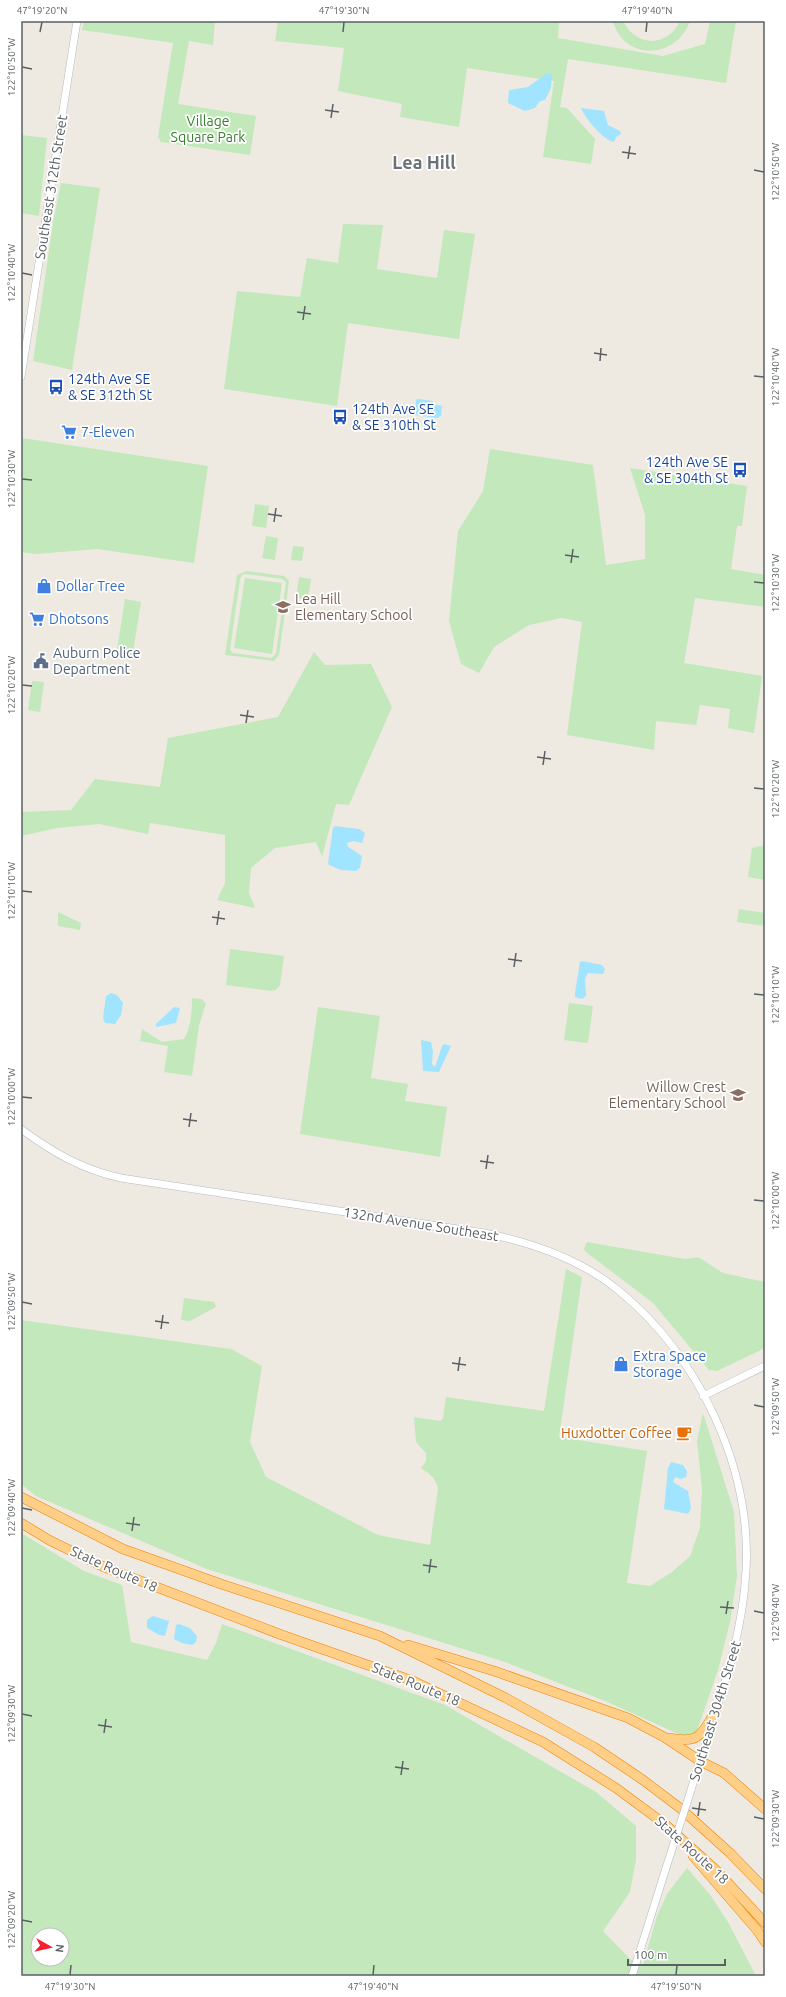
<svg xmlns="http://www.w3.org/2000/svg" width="786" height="1997" viewBox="0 0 786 1997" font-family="Ubuntu,sans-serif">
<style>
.green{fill:#c2e8bc;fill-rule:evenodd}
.water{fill:#a1e4ff}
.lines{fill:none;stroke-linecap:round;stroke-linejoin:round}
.secondary-casing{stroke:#b5bbbf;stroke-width:8}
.highway-casing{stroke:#f08100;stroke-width:10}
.secondary{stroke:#fff;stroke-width:7}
.highway{stroke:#ffcf88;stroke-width:9}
.secondary-bridge-casing{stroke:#b5bbbf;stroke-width:8;stroke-linecap:butt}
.secondary-bridge{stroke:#fff;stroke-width:7}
.ticks{fill:none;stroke:#5a6064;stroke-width:1.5}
.labels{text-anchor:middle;stroke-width:3.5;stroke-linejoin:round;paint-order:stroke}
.park-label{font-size:14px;fill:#35812c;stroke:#fff}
.street-label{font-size:14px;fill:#5a6064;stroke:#fff}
.transit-label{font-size:14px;fill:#164399;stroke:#fff;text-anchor:start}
.shop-label{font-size:14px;fill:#366cbe;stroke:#fff;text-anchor:start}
.education-label{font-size:14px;fill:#785e54;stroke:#fff;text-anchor:start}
.service-label{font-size:14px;fill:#4e5e75;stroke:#fff;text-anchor:start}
.food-label{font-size:14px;fill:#c56008;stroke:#fff;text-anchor:end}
.district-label{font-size:18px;font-weight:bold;fill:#6b7276;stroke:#fff}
.neatline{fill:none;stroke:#5a6064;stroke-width:1.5}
.ticks-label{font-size:10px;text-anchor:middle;fill:#5a6064}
</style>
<rect width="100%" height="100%" fill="#eeeae1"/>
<path class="green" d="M84,21H215L213,45L189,41L178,104L256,116L250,155L161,142L158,137L173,43L82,30Z
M278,21H559L558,38L663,56L705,44L710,21H736L726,83L568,59L560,107L567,108L595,139L591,164L543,157L554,81L467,68L459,127L400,117L402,104L338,91L344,48L275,41Z
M613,21H623C636,47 667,48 680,21H690C677,59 624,62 613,21Z
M21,135L47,138L39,216L21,213Z
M61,183L100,188L72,370L33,361L53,222Z
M343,224L383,225L377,269L437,278L444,230L475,234L459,339L348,323L337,406L224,389L237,291L300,297L307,258L338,263Z
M22,438L208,466L194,563L97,549L36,554L21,552Z
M490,449L593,465L606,565L645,559V515L630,468L747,486L742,526H737L731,569L765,575V607L695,598L684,663L762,676L754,733L728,728L730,709L700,705L696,725L656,721L654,750L567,735L582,622L562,618L529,625L494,647L479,673L461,664L449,621L458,531L483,491Z
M255,504L269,506L266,528L252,526Z
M266,536L278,538L275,560L262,558Z
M293,546L304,547L302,561L291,560Z
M247,571L284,576L289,581L279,655L274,661L225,655L237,575ZM246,574L282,579L286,582L276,653L272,658L233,653L230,650L240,579L242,575Z
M299,577L311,579L308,600L296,598Z
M245,578L282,583L272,654L234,648Z
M125,599L141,602L132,659L116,656Z
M314,652L325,665L371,664L392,707L349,805L336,804L322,857L316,842L275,848L251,868L249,893L255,908L217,900L225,883V835L150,823L148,834L99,824L57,828L21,836V812L71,810L95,779L160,787L168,738L278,717Z
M32,681L44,682L40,712L28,710Z
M765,845V880L748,877L752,848Z
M739,909L765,913V926L737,922Z
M58,912L81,923L80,930L58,926Z
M230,949L284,956L280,985L276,990L271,991L226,985Z
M192,998L202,999L206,1004L199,1025L192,1076L164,1072L168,1046L140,1041L142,1029L162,1042L184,1039C191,1027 192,1012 192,998Z
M569,1003L593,1006L588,1042L586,1043L564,1040Z
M318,1007L380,1016L371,1078L408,1084L405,1101L447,1107L440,1157L300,1134Z
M587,1242L685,1259L698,1257L723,1273L765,1282V1348L717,1371L709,1370L653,1303L586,1252L584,1249Z
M566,1269L582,1277L559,1437L647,1451L627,1583L650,1586L672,1572L690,1556L700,1528L702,1489L697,1441L703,1413L734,1512L737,1576L730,1622L718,1670L696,1734L683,1736L605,1701L505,1662L207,1569L36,1496L21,1484V1320L231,1349L262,1366L250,1442L266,1477L378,1535L430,1545L438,1489C436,1478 430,1474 421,1468L426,1461V1453L416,1442L414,1417L440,1421L443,1418L446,1397L544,1411Z
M184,1298L214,1302L216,1307L190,1321L181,1320Z
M21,1533L84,1571L122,1585L131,1642L207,1660L216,1643L222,1624L445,1705L596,1792L636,1826V1859L630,1892L603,1931L631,1960L643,1964L657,1916L667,1894L687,1868L711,1896L728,1922L756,1976H21ZM38,1935H62V1959H38Z"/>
<path class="water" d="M546,74L551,73L552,75L551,88L545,100L540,101L535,108L525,111L508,103L509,90L528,87Z
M581,108L604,111L608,125L620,131L621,134L616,137L614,142C604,141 584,117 581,108Z
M418,399L433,401V404L442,406L441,416L437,418L415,415L416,400Z
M335,826L359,829L365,833L362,843L353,841L347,843L348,847L362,856L360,868L356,871L341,870L329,865L328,863L333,828Z
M583,961L602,965L605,969L603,974L588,973L585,979L586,996L582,999L575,997V993L580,962Z
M111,993L117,995L123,1003L121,1015L115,1024L105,1023L103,1018L106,996Z
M174,1007L180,1008L176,1023L156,1027V1024Z
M421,1040L431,1042L433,1051L432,1064L435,1067L442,1046L444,1044L451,1046L439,1072L423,1071Z
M671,1462L683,1465L687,1471L686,1477L681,1479L675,1477L673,1482L688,1491L691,1508L688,1514L664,1509L668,1468Z
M153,1616L169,1621L165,1636L159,1635L147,1628V1620Z
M179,1624L190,1628L197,1636L196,1642L192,1645L182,1643L174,1639L176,1625Z"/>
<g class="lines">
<g class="secondary-casing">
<path id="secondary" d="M21,377L77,21
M21,1129C52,1152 83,1170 121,1178L484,1233C531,1242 580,1259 618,1290C698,1355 752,1467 746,1571C742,1648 712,1718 691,1790
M703,1396L765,1366
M632,1976L666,1868"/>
</g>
<g class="highway-casing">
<path id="highway" d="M21,1497L123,1549L221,1584L380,1636L506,1698L594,1747L643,1780L680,1808L730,1853L765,1889
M21,1523L49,1540L104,1567L282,1635L413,1681L543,1742L616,1788L666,1825L716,1870L765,1923
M408,1645L494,1671L628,1718L664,1737L700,1761L724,1773L765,1809
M669,1738C701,1744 700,1735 716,1711
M693,1856L757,1930L765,1942"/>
</g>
<use href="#secondary" class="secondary"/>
<use href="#highway" class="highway"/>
<g class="secondary-bridge-casing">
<path id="secondary-bridge" d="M666,1868L691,1790"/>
</g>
<use href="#secondary-bridge" class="secondary-bridge"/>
</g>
<path class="ticks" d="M40,32L42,22M343,32L344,22M646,32L647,22M22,67L32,69M325,110L339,112M331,118L333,104M622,152L636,154M628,159L630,146M754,170L764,172M22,273L32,275M297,312L311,314M303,320L305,306M594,353L607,355M600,361L601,348M754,376L764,377M22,479L32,480M268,514L282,516M274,522L276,508M565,555L579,557M571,563L573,549M754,582L764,583M22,685L32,686M240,715L254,717M246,723L248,710M537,757L551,759M543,765L545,751M754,788L764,789M22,891L32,892M212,917L225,919M217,925L219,911M508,959L522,961M514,967L516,953M754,994L764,995M22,1097L32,1098M183,1119L197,1121M189,1127L191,1113M480,1161L494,1163M486,1169L488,1155M754,1200L764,1201M22,1302L32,1304M155,1321L169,1323M161,1329L163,1315M452,1363L466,1365M458,1371L460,1357M754,1405L764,1407M22,1508L32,1510M126,1523L140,1525M132,1531L134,1517M423,1565L437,1567M429,1573L431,1559M720,1607L734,1608M754,1611L764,1613M726,1614L728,1601M22,1714L32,1716M98,1725L112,1727M104,1733L106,1719M395,1767L409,1769M401,1775L403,1761M692,1808L706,1810M698,1816L700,1802M754,1817L764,1819M22,1920L32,1922M70,1975L71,1965M373,1975L374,1965M676,1975L677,1965"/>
<defs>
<g id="bus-bare" transform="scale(1.2)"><path d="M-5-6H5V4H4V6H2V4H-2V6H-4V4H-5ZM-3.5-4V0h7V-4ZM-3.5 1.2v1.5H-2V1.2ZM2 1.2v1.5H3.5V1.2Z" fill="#1a4fb4" stroke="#fff" stroke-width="2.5" paint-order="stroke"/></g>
<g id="supermarket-bare" transform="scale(1.2)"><path d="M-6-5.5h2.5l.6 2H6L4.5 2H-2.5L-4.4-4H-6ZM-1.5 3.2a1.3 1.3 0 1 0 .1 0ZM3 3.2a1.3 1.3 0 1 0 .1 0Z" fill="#3f7fe0" stroke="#fff" stroke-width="2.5" paint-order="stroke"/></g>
<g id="shop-bare" transform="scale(1.2)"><path d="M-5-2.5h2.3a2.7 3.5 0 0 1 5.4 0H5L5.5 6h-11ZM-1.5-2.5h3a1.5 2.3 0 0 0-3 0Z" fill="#3f7fe0" stroke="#fff" stroke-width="2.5" paint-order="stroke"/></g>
<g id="school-bare" transform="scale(1.2)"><path d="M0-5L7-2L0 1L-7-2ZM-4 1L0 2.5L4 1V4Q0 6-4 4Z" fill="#8d6e63" stroke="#fff" stroke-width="2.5" paint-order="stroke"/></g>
<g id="civic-bare" transform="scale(1.2)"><path d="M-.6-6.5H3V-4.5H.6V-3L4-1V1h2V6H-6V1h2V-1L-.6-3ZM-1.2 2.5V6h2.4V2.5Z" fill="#5c6f8a" stroke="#fff" stroke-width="2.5" paint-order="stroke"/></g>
<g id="cafe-bare" transform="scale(1.2)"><path d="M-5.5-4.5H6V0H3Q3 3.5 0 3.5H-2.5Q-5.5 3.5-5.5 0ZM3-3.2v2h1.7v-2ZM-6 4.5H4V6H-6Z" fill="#e8710a" stroke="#fff" stroke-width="2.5" paint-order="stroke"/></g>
</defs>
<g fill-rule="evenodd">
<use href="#bus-bare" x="56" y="387"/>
<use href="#bus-bare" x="340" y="417"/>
<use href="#supermarket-bare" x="69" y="432"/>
<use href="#bus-bare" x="740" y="470"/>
<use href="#shop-bare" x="44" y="586"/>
<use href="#school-bare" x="283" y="607"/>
<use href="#supermarket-bare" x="37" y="619"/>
<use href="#civic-bare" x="41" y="661"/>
<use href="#school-bare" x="738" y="1095"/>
<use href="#shop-bare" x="621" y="1364"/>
<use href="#cafe-bare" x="684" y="1433"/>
</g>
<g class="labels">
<g class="park-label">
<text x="208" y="126">Village<tspan x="208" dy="16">Square Park</tspan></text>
</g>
<g class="street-label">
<text transform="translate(51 187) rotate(-81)" y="5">Southeast 312th Street</text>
<text transform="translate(421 1224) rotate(9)" y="5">132nd Avenue Southeast</text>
<text transform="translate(114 1569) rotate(24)" y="5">State Route 18</text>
<text transform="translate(416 1684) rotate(22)" y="5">State Route 18</text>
<text transform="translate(715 1711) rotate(-73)" y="5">Southeast 304th Street</text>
<text transform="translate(692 1850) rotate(42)" y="5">State Route 18</text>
</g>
<g class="transit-label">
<text x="68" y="384">124th Ave SE<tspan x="68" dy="16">&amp; SE 312th St</tspan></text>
<text x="352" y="414">124th Ave SE<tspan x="352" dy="16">&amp; SE 310th St</tspan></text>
<text x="728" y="467" text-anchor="end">124th Ave SE<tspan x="728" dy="16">&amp; SE 304th St</tspan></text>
</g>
<g class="shop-label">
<text x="81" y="437">7-Eleven</text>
<text x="56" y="591">Dollar Tree</text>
<text x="49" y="624">Dhotsons</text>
<text x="633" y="1361">Extra Space<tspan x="633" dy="16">Storage</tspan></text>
</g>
<g class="education-label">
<text x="295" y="604">Lea Hill<tspan x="295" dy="16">Elementary School</tspan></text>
<text x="726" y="1092" text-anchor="end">Willow Crest<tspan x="726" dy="16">Elementary School</tspan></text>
</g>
<g class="service-label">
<text x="53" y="658">Auburn Police<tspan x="53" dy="16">Department</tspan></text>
</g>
<g class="food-label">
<text x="672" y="1438">Huxdotter Coffee</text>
</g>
<g class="district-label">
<text x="424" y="169">Lea Hill</text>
</g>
</g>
<rect width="786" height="1997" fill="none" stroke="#ffffff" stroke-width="44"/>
<g transform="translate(50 1947) rotate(98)"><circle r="19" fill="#ffffff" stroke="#bdbfc1"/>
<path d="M0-3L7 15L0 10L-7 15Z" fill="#f71f2e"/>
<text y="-6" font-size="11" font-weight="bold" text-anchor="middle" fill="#5a6064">N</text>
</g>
<path d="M628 1959v6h97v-6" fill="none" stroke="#5a6064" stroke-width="2"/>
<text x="634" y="1959" font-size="12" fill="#5a6064" stroke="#ffffff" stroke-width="3" paint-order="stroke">100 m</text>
<rect x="22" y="22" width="742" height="1953" class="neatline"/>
<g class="ticks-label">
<text x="42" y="14">47°19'20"N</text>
<text x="344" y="14">47°19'30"N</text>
<text x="647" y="14">47°19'40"N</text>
<text transform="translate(11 67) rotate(-90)" y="4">122°10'50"W</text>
<text transform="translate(775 172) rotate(-90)" y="4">122°10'50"W</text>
<text transform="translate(11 273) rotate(-90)" y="4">122°10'40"W</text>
<text transform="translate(775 377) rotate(-90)" y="4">122°10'40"W</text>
<text transform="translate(11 479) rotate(-90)" y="4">122°10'30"W</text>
<text transform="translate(775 583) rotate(-90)" y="4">122°10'30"W</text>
<text transform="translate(11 685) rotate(-90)" y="4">122°10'20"W</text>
<text transform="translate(775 789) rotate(-90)" y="4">122°10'20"W</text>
<text transform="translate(11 891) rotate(-90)" y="4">122°10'10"W</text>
<text transform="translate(775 995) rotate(-90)" y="4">122°10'10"W</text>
<text transform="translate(11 1097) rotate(-90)" y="4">122°10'00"W</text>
<text transform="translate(775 1201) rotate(-90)" y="4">122°10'00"W</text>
<text transform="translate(11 1302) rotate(-90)" y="4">122°09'50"W</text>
<text transform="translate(775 1407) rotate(-90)" y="4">122°09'50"W</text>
<text transform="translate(11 1508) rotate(-90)" y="4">122°09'40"W</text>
<text transform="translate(775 1613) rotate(-90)" y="4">122°09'40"W</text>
<text transform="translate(11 1714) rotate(-90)" y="4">122°09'30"W</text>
<text transform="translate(775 1819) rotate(-90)" y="4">122°09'30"W</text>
<text transform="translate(11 1920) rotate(-90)" y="4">122°09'20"W</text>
<text x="70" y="1990">47°19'30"N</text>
<text x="373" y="1990">47°19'40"N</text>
<text x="676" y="1990">47°19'50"N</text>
</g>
</svg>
